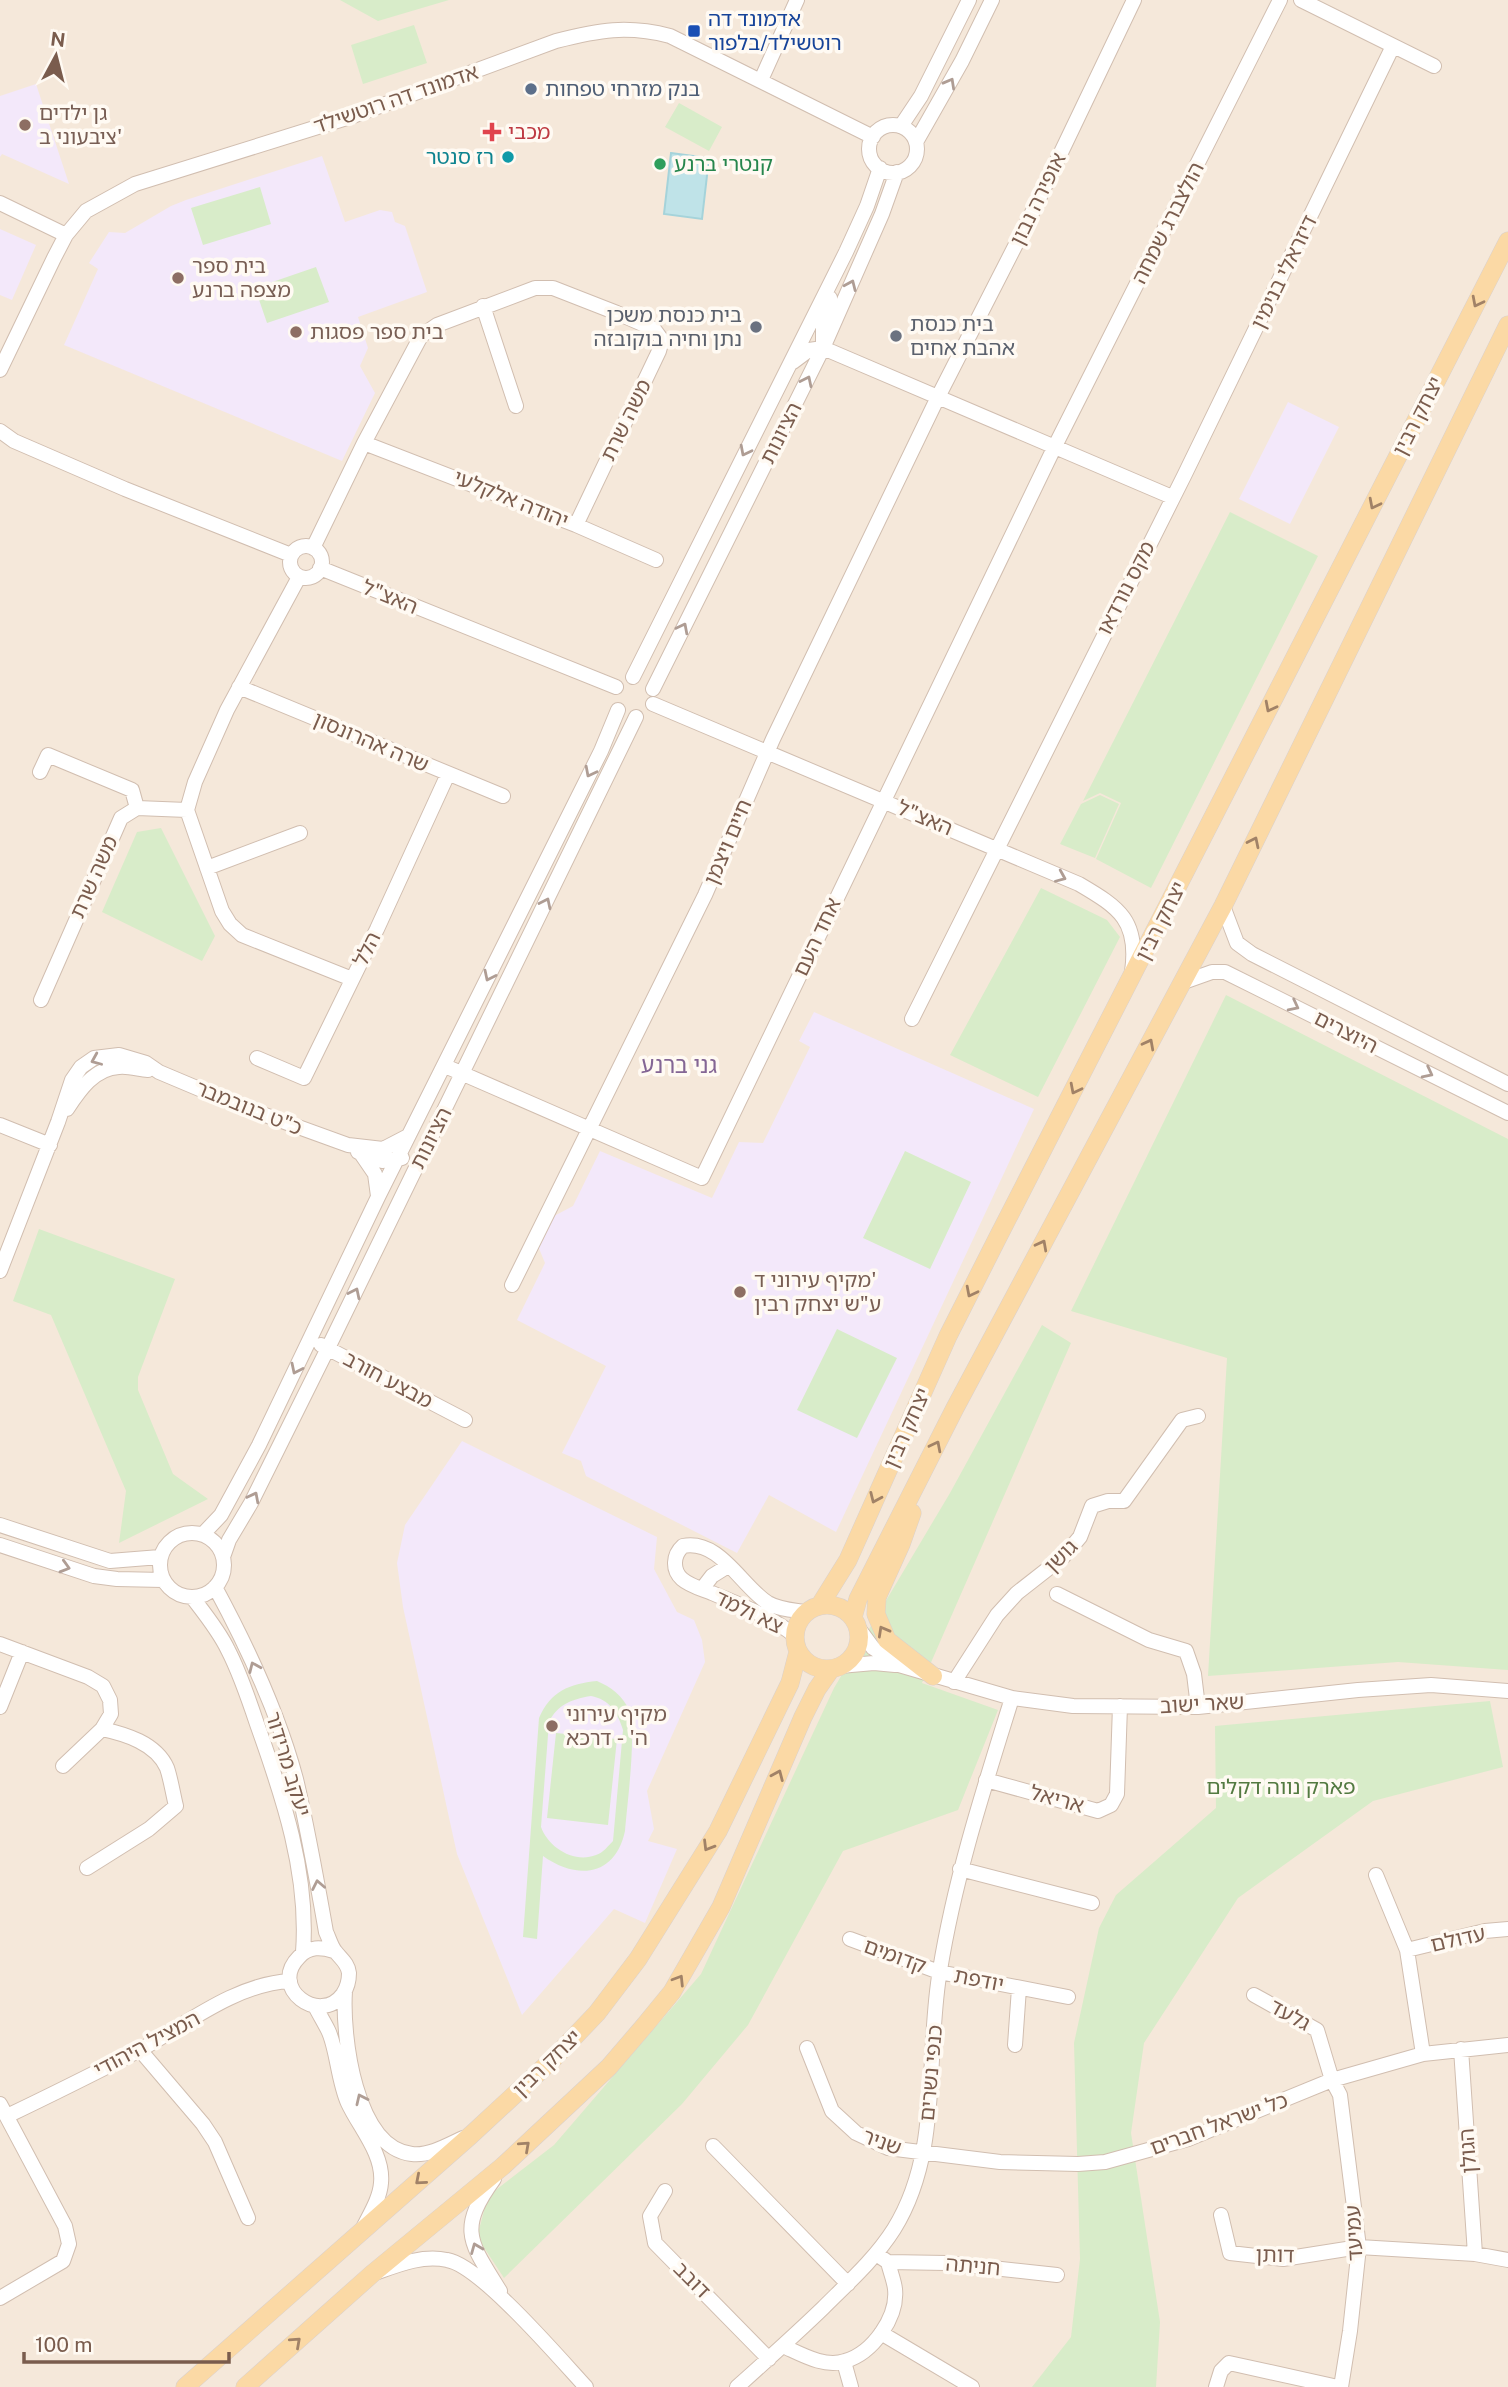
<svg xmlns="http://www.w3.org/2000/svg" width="1508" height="2387" viewBox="0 0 1508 2387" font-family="'Public Sans','Noto Sans Hebrew',sans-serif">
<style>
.residential{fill:#f5e8da}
.education{fill:#f3e8fa}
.green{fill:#d8ecc9;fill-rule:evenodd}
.water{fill:#bfe3e8;stroke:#a5d3da;stroke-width:2}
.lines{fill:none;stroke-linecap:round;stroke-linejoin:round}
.minor-casing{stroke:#d1beb0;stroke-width:16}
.major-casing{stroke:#dad1cd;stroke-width:19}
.minor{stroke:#fff;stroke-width:14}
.major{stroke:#fbd9a5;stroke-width:18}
.oneway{stroke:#af9d94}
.oneway2{stroke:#a18267}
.transit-dot{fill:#1a4fb4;stroke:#fffaf3;stroke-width:2.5}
.service-dot{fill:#5c6f8a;stroke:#fffaf3;stroke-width:2.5}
.education-dot{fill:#8d6e63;stroke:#fffaf3;stroke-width:2.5}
.health-dot{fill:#e0444e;stroke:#fffaf3;stroke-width:2.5}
.culture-dot{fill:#0f9aa8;stroke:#fffaf3;stroke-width:2.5}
.leisure-dot{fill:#2e9e5b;stroke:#fffaf3;stroke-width:2.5}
.worship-dot{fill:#6b7280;stroke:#fffaf3;stroke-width:2.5}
.labels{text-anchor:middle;stroke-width:7;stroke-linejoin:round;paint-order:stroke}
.transit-label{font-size:21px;fill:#164399;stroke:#fffaf3;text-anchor:start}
.service-label{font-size:21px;fill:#4e5e75;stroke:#fffaf3;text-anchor:start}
.street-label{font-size:21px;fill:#7a5c4d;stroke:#fffaf3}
.education-label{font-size:21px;fill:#785e54;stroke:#fffaf3;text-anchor:start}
.health-label{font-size:21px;fill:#be3a42;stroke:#fffaf3;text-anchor:start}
.culture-label{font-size:21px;fill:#0d838f;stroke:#fffaf3;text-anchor:end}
.leisure-label{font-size:21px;fill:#27864d;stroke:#fffaf3;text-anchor:start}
.worship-label{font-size:21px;fill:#5b616d;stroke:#fffaf3;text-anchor:end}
.park-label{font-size:21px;fill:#537a41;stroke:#fffaf3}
.neighbourhood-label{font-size:23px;fill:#846695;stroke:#fffaf3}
</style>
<rect width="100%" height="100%" fill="#fdf6ec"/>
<path class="residential" d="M0,0H1508V2387H0Z"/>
<path class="education" d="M36,84L69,184L2,154L0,157V96Z
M322,156L345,222L380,210L392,212L395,222L405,226L427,292L358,317L368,348L360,366L375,393L342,461L64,345L98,269L89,263L109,232L125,233L171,206L186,200Z
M0,229L36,245L12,300L0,295Z
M1288,402L1339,427L1290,524L1239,499Z
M814,1012L1034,1109L836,1532L769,1495L737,1553L586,1476L581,1461L562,1453L606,1366L517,1320L545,1263L538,1246L554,1216L573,1206L600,1151L712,1198L739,1142L763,1143L810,1047L799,1041Z
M462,1441L657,1537L654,1569L677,1612L694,1620L702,1640L705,1662L647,1791L654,1829L648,1841L677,1849L645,1923L614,1909L522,2015L457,1854L403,1607L397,1563L405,1525Z"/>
<path class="green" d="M340,0H449L378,21Z
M414,25L427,63L363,84L351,45Z
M679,103L722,127L709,151L665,127Z
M260,187L271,224L203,245L191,208Z
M316,267L329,302L267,323L255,288Z
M1230,512L1318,556L1151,888L1096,859L1121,803L1100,793L1083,801Z
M1100,795L1119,804L1095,858L1060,844L1081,804Z
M161,828L215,936L202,961L102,912L137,832Z
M1041,888L1107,920L1120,937L1038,1097L950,1055Z
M1226,995L1508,1139V1670L1398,1662L1208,1676L1227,1358L1071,1311Z
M905,1151L971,1182L930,1269L863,1238Z
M39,1229L175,1279L138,1377V1390L173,1474L208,1499L119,1543L126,1491L51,1315L13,1301Z
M1042,1325L1071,1343L922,1683L998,1710L958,1810L843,1851L748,2025L682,2104L504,2278L477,2237L488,2196L554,2145L701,1974L834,1688L950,1493Z
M837,1329L897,1358L857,1438L797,1410Z
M597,1681C611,1687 623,1696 629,1710C637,1731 627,1805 625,1831C615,1877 577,1880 543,1856L537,1939L523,1937L539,1718C551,1691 569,1684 597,1681ZM591,1696C609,1699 618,1713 623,1730L613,1841C608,1846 603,1853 596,1855C574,1864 548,1847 541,1827L549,1722C557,1705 572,1699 591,1696Z
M1490,1701L1503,1767L1373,1801L1238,1898L1144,2043L1131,2133L1160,2322L1156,2387H1032L1071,2337L1080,2259L1074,2043L1099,1928L1116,1895L1216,1808L1215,1726Z
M556,1733L617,1739L608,1825L547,1818Z"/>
<path class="water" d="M671,153L709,158L702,219L664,214Z"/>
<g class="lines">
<g class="minor-casing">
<path id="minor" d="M1301,0L1434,66
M761,80L797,0
M869 149a24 24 0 1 1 48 0a24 24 0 1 1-48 0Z
M901,126L921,96L969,0
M916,142L962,61L992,0
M0,203L66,235
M483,306L516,406
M823,346V320L830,298
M793,362L809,350L823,348L1172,497
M0,370L54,258L66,235L86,211L135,184L353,116L556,41C599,30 627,25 670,36L873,137
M0,431L14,441L125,489L291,555
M364,443L576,525L656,560
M290 562a16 16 0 1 1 32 0a16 16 0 1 1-32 0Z
M313,548L364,443L421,336L437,325L535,288H553L617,313L654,329L662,340L659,351L576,525
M320,568L616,687
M299,577L227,710L195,782L187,810L222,911L230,924L242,935L352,979
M633,677L846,252L867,206L880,168
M239,687L503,796
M653,689L823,348L882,214L897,172
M653,704L1079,884C1120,908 1139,921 1132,972
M40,772L48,755L132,790L137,808
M207,868L300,833
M1223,906L1237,943L1252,954L1508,1084
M1181,983L1212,972H1225L1508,1113
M41,1000L121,818L137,808L187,810
M912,1019L1184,476L1393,46
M257,1058L304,1078L377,929L448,774
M445,1066L702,1178L1055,446L1280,0
M67,1109C79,1091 94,1068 119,1067C128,1066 138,1069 148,1070
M0,1125L50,1145
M358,1152L382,1161L402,1158
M362,1155L375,1174L378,1196
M0,1271L58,1122L72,1080L81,1067L94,1058L119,1055L146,1063L159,1072L235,1104L348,1145L383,1149L408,1136
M512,1285L705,895L773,739L938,397L1034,209L1134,0
M321,1345L465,1420
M0,1525L110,1561L160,1557
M160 1565a32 32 0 1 1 64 0a32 32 0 1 1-64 0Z
M203,1534L221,1515L259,1445L378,1197L601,751L618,710
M0,1545L94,1576L117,1579L163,1580
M223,1557L229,1540L251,1503L328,1348L636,717
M215,1587C248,1648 278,1712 296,1779C308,1830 317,1881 326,1932C329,1938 331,1946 335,1951C341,1959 348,1963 349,1973C349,1980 347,1988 343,1994C320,2026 268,1988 299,1957C309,1946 321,1947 334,1951
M702,1589L712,1576L728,1566
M1057,1594L1149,1640L1186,1651L1194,1674L1198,1707
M192,1597C205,1614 219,1631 228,1650C240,1673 249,1700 257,1724C283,1797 309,1874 303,1952
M859,1629L873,1648L899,1665L1012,1698L1073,1706L1198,1707L1358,1690L1431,1685L1508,1691
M794,1635C770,1616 740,1605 712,1593C702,1589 690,1586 682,1579C672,1570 673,1555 683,1546C720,1539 741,1586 768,1603C780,1610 793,1610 806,1612
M0,1644L88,1677L103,1686L110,1700L111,1714L102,1729L63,1766
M840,1666L874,1663L895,1665
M954,1682L997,1615L1017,1593L1063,1557L1080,1537L1092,1506L1108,1501H1124L1182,1420L1198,1416
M0,1707L22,1652
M986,1780L1098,1811L1111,1805L1117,1794L1120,1706
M87,1868L149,1829L176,1806C173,1794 171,1780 167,1768C156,1743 125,1734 102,1729
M960,1869L1092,1903
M1376,1875L1407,1950L1423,2054
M850,1939L939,1972L1068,1997
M1407,1950L1485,1931L1508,1929
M345,1991C342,2035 355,2148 412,2154C429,2156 448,2145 463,2138
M1254,1995L1317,2030L1332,2080L1340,2095L1359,2247L1350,2331L1341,2387
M315,2006C319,2014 324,2022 328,2030C337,2048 338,2081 348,2103C359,2127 384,2154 381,2183C380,2198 370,2214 363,2228
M1015,2045L1019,1988
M807,2048L832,2111L856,2133L888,2148L1000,2162L1078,2164L1105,2162L1188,2139L1332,2080L1423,2054L1508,2045
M1461,2049L1475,2254
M140,2050L203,2124L215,2142L248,2218
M0,2104L65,2226L69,2244L63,2261L0,2298
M7,2116C51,2095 95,2073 138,2051C185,2025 235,1984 290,1981
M713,2146L848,2284
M494,2179C457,2230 470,2242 500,2291
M665,2191L650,2216L655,2243L769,2359
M1221,2215L1230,2253L1283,2259L1359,2247L1475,2254L1508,2260
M888,2262L946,2263L1057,2275
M378,2272C400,2264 423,2255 447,2260C480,2265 560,2359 586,2387
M881,2333L972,2387
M783,2346C801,2354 824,2368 845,2361C873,2353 898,2317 895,2289C894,2280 890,2271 888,2262L876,2254
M844,2362L851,2387
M737,2387C766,2361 795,2335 823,2308C848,2283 875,2259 894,2229C942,2152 925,2056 940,1970C955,1877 984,1788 1012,1698
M1216,2387L1221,2371L1229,2363L1338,2387"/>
</g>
<g class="major-casing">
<path id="major" d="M912,1513L901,1544L877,1597L876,1614L887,1640L933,1676
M795 1637a32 32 0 1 1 64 0a32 32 0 1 1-64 0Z
M820,1605L848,1560L948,1336L997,1239L1508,241
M853,1617L858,1599L955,1408L1223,906L1508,325
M185,2387L471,2135L553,2059L597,2013L638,1959L718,1831L790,1683L798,1652
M245,2387L372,2274L503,2166L609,2067L645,2025L672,1992L721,1907L803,1717L817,1689L831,1669"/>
</g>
<use href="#minor" class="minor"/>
<use href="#major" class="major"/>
</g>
<defs><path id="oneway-chevron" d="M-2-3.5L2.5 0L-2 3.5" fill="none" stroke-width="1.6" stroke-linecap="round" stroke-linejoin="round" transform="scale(1.75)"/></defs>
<g class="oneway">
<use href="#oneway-chevron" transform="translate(950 83) rotate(-61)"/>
<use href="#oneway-chevron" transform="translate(851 285) rotate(-66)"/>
<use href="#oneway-chevron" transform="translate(807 381) rotate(-64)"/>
<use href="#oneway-chevron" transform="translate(745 451) rotate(117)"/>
<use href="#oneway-chevron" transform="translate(683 628) rotate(-63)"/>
<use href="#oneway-chevron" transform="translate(590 772) rotate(117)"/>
<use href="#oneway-chevron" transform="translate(1061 877) rotate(23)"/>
<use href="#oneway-chevron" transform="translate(546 903) rotate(-64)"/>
<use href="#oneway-chevron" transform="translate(489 976) rotate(116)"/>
<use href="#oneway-chevron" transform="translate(1294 1006) rotate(27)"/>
<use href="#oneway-chevron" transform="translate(96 1060) rotate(157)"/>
<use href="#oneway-chevron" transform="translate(1428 1073) rotate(27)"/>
<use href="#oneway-chevron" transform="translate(355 1293) rotate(-64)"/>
<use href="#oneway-chevron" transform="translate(296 1369) rotate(116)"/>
<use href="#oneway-chevron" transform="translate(254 1497) rotate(-63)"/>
<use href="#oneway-chevron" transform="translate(65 1567) rotate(16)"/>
<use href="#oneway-chevron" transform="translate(254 1667) rotate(-114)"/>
<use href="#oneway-chevron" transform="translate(318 1885) rotate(-101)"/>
<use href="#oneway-chevron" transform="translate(361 2099) rotate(-115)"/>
<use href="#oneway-chevron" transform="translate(476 2248) rotate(-112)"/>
</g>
<g class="oneway2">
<use href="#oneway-chevron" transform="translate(1477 302) rotate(117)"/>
<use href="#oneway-chevron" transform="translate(1374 504) rotate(117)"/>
<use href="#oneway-chevron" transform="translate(1270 707) rotate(117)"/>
<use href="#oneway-chevron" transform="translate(1254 842) rotate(-64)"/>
<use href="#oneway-chevron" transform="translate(1149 1044) rotate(-62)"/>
<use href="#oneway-chevron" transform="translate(1075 1089) rotate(117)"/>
<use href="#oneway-chevron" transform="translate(1042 1245) rotate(-62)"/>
<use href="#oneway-chevron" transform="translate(971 1292) rotate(117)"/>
<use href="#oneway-chevron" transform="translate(936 1446) rotate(-63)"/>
<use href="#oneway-chevron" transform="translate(875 1498) rotate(114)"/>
<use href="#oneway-chevron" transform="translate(883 1631) rotate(-119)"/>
<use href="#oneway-chevron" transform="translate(778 1775) rotate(-67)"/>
<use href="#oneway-chevron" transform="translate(708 1846) rotate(121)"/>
<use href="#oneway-chevron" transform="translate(679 1980) rotate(-58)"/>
<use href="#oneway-chevron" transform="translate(525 2146) rotate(-42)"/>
<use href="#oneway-chevron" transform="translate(420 2180) rotate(139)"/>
<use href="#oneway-chevron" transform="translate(296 2342) rotate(-42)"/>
</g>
<rect class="transit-dot" x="687" y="24" width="14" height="14" rx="3.5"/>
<circle class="service-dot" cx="531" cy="89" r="7"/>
<g class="education-dot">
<circle cx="25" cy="125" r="7"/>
<circle cx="178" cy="278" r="7"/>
<circle cx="296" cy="332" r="7"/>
<circle cx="740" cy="1292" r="7"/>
<circle cx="552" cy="1726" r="7"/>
</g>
<path class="health-dot" d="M488.5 121.5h7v7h7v7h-7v7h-7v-7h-7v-7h7z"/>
<circle class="culture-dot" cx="508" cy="157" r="7"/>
<circle class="leisure-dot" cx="660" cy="164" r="7"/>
<g class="worship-dot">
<circle cx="756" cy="327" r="7"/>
<circle cx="896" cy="336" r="7"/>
</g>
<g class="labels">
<g class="transit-label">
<text x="708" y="26">אדמונד דה<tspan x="708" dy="24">רוטשילד/בלפור</tspan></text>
</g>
<g class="service-label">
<text x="545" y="96">בנק מזרחי טפחות</text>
</g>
<g class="street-label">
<text transform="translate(396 99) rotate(-19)" y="7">אדמונד דה רוטשילד</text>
<text transform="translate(1038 199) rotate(-64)" y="7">אופירה נבון</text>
<text transform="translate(1168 223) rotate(-63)" y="7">הולצברג שמחה</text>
<text transform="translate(1284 272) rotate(-64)" y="7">דיזראלי בנימין</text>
<text transform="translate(1418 416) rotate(-63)" y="7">יצחק רבין</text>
<text transform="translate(626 420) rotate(-64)" y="7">משה שרת</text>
<text transform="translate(781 433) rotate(-63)" y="7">הציונות</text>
<text transform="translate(511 499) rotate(22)" y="7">יהודה אלקלעי</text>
<text transform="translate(1126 588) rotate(-63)" y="7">מקס נורדאו</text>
<text transform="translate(390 597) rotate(22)" y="7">האצ"ל</text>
<text transform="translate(371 742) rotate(23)" y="7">שרה אהרונסון</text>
<text transform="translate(925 818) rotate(23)" y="7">האצ"ל</text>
<text transform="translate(728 842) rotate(-67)" y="7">חיים ויצמן</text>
<text transform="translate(94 877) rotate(-66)" y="7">משה שרת</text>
<text transform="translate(1161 921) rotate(-63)" y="7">יצחק רבין</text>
<text transform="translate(817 937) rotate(-65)" y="7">אחד העם</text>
<text transform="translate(367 949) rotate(-64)" y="7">הלל</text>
<text transform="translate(1346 1032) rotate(27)" y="7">היוצרים</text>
<text transform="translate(249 1108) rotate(22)" y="7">כ"ט בנובמבר</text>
<text transform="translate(431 1138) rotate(-63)" y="7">הציונות</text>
<text transform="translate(388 1380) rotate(28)" y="7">מבצע חורב</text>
<text transform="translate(907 1428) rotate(-66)" y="7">יצחק רבין</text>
<text transform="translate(1061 1556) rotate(-45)" y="7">גושן</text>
<text transform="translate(749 1612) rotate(26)" y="7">צא ולמד</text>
<text transform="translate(1202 1704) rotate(-3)" y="7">שאר ישוב</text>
<text transform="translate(288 1764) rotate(73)" y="7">יעקב מרידור</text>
<text transform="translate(1057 1799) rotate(15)" y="7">אריאל</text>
<text transform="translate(1458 1939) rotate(-13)" y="7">עדולם</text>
<text transform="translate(895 1956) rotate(20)" y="7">קדומים</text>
<text transform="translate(979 1980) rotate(11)" y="7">יודפת</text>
<text transform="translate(1290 2015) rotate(29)" y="7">גלעד</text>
<text transform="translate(147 2044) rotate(-28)" y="7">המציל היהודי</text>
<text transform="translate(547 2063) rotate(-44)" y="7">יצחק רבין</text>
<text transform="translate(931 2073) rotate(-85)" y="7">כנפי נשרים</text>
<text transform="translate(1219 2124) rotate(-20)" y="7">כל ישראל חברים</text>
<text transform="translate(882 2142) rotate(20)" y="7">שניר</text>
<text transform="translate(1468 2151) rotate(-94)" y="7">הגולן</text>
<text transform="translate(1354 2233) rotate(-93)" y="7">עמיעד</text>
<text transform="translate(1275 2255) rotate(1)" y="7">דותן</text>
<text transform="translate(973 2266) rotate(5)" y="7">חניתה</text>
<text transform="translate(692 2280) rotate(45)" y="7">דובב</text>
</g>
<g class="education-label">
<text x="39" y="120">גן ילדים<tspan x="39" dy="24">ציבעוני ב'</tspan></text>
<text x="192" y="273">בית ספר<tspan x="192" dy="24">מצפה ברנע</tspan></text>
<text x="310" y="339">בית ספר פסגות</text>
<text x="754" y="1287">מקיף עירוני ד'<tspan x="754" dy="24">ע"ש יצחק רבין</tspan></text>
<text x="566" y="1721">מקיף עירוני<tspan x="566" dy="24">ה' - דרכא</tspan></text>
</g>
<g class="health-label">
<text x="508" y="139">מכבי</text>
</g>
<g class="culture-label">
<text x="494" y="164">רז סנטר</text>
</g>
<g class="leisure-label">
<text x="674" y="171">קנטרי ברנע</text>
</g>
<g class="worship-label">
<text x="742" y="322">בית כנסת משכן<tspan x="742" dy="24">נתן וחיה בוקובזה</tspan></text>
<text x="910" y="331" text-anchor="start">בית כנסת<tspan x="910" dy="24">אהבת אחים</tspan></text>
</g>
<g class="park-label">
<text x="1281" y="1794">פארק נווה דקלים</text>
</g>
<g class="neighbourhood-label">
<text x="679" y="1073">גני ברנע</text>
</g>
</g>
<g transform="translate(56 56) rotate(7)" stroke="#fffaf3" stroke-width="5" paint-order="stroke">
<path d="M0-5L12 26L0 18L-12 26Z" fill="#7a5c4d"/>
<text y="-10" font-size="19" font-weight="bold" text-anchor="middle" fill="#7a5c4d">N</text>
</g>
<path d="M24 2352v10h205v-10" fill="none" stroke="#7a5c4d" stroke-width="3.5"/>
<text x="35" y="2352" font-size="21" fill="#7a5c4d" stroke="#fffaf3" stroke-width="5" paint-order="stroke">100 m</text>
</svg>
